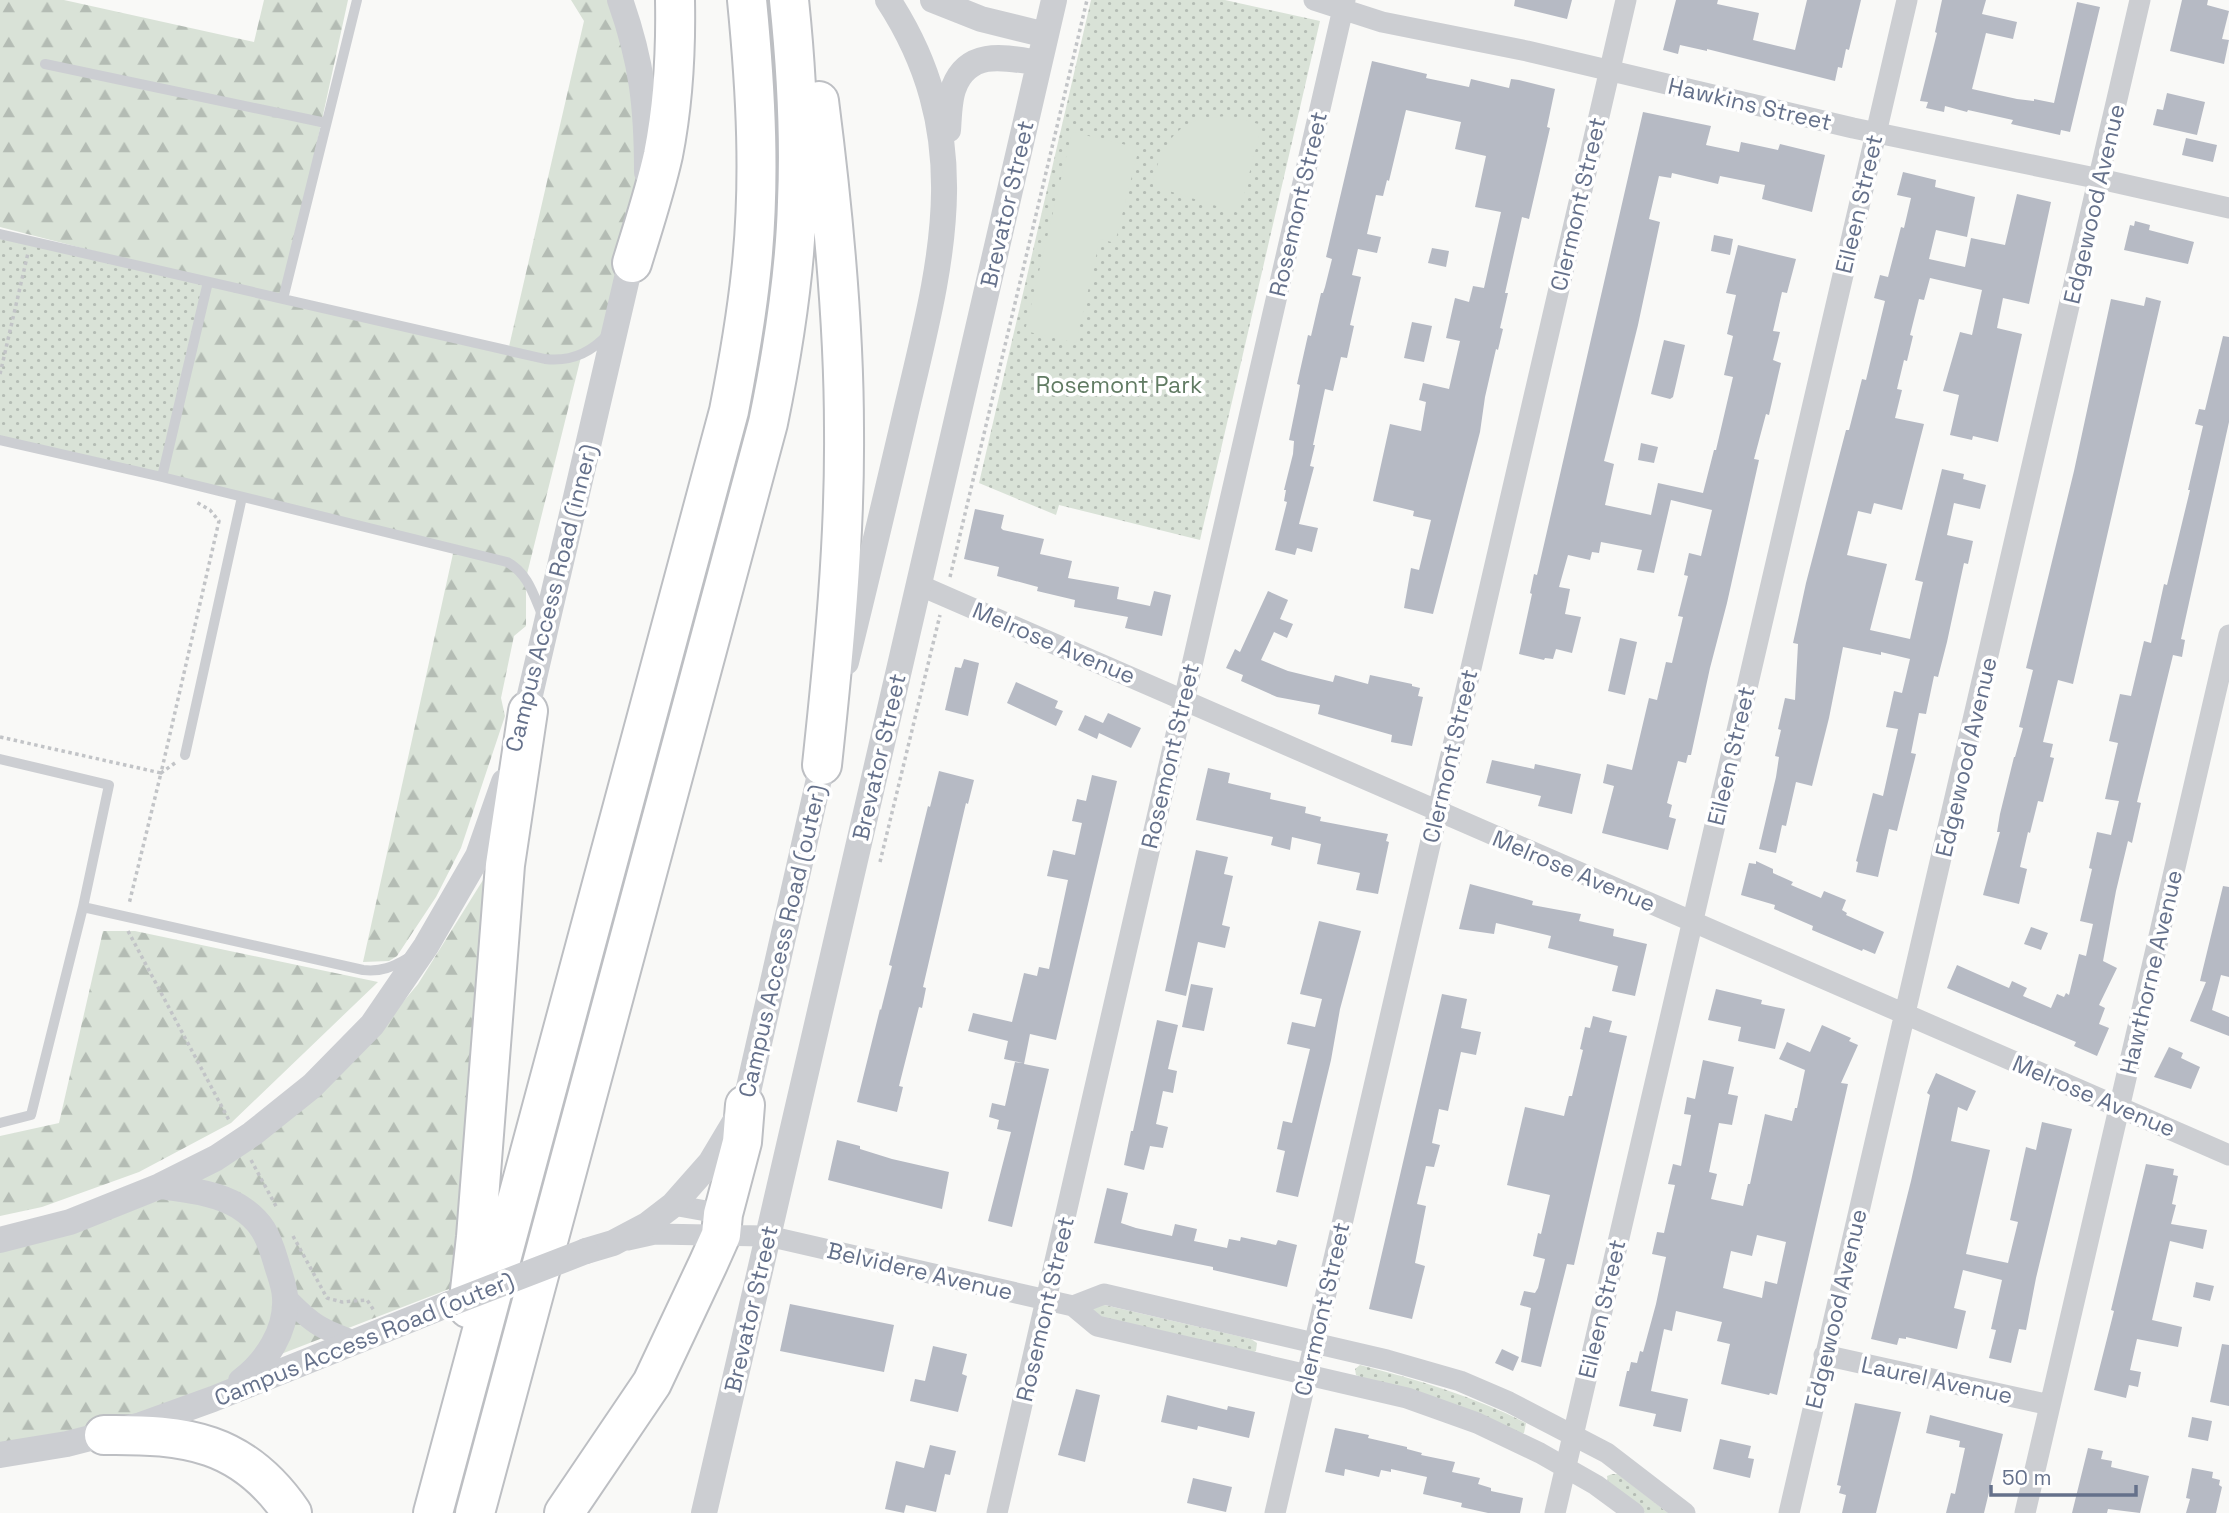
<svg xmlns="http://www.w3.org/2000/svg" width="2229" height="1513" viewBox="0 0 2229 1513" font-family="'Space Grotesk',sans-serif">
<style>
.green{fill:url(#green-dots)}
.forest{fill:url(#forest-firs)}
.pitch{fill:#d9e2d7}
.building{fill:#b6bac4;fill-rule:evenodd}
.lines{fill:none;stroke-linecap:round;stroke-linejoin:round}
.motorway-casing{stroke:#bdbfc3;stroke-width:42}
.path{stroke:#c2c4c7;stroke-width:3.5;stroke-dasharray:3.5 3.5;stroke-linecap:butt}
.service{stroke:#ccced2;stroke-width:10}
.minor{stroke:#ccced2;stroke-width:21}
.tertiary{stroke:#ccced2;stroke-width:26}
.motorway{stroke:#fff;stroke-width:38}
.tertiary-bridge{stroke:#ccced2;stroke-width:26}
.labels{text-anchor:middle;stroke-width:7;stroke-linejoin:round;paint-order:stroke}
.street-label{font-size:23px;fill:#65718b;stroke:#fff}
.park-label{font-size:23px;fill:#617b63;stroke:#fff}
</style>
<defs>
<pattern id="green-dots" width="8" height="8" patternUnits="userSpaceOnUse" patternTransform="scale(1.75)"><rect width="8" height="8" fill="#d9e2d7"/><path d="M2 2h.1M6 6h.1" fill="none" stroke="#b4bcb4" stroke-width="1.8" stroke-linecap="round"/></pattern>
<pattern id="forest-firs" width="22" height="20" patternUnits="userSpaceOnUse" patternTransform="scale(1.75)"><rect width="22" height="20" fill="#d9e2d7"/><path d="M5 1l3.5 6h-7zM16 11l3.5 6h-7z" fill="#b4bcb4"/></pattern>
</defs>
<rect width="100%" height="100%" fill="#f9f9f7"/>
<path class="green" d="M1091,0H1225L1320,21L1200,540L1059,505L1056,515L979,483Z
M0,234L276,298L225,493L0,440Z
M1096,1303L1251,1339L1257,1343L1256,1351L1250,1354L1092,1317L1090,1305Z
M1360,1365C1418,1380 1473,1396 1526,1423L1524,1433L1517,1434L1363,1378L1356,1375L1355,1369Z
M1612,1474H1618L1668,1513H1645L1608,1483L1607,1476Z"/>
<path class="forest" d="M0,0H64L254,42L264,0H348L283,299L508,351L584,21L571,0H620L647,118L618,321L582,353L526,578V626L514,636L501,698L505,716L461,848L436,897L397,956L389,961L363,962L454,549L162,477L208,282L238,288L0,227Z
M488,872L457,1286L276,1356L235,1386L0,1455V1238L160,1186L368,1044L418,984Z
M103,931H135L378,982L231,1123L139,1172L42,1207L0,1216V1136L59,1123Z"/>
<path class="pitch" d="M1229,116L1262,125L1239,213L1153,186C1156,159 1171,125 1202,119C1211,117 1220,117 1229,116Z
M1072,132L1139,148L1115,243L1100,239L1076,343L1025,331Z"/>
<path class="building" d="M1515,0H1572L1567,19L1514,6Z
M1676,0H1718L1717,4L1759,13L1753,40L1795,50L1807,0H1861L1849,50L1846,49L1842,68L1838,67L1835,81L1707,49V51L1680,45L1678,54L1663,50Z
M1942,0H1986L1982,14L2017,22L2013,39L1986,33L1972,89L2017,99L2034,101V99L2054,103L2077,2L2100,7L2070,132L2061,130L2060,135L2011,124L2013,120L1968,110L1967,112L1945,106L1944,112L1926,108L1928,102L1920,101L1937,33L1935,32Z
M2182,0H2208L2207,5L2229,11L2222,39L2229,40L2224,64L2170,51Z
M1372,61L1427,74L1426,78L1469,87L1471,79L1509,88L1511,79L1519,80L1555,89L1547,127L1550,128L1529,219L1522,217L1505,293H1508L1500,328L1503,329L1498,350L1496,349L1485,397L1480,432L1433,614L1404,608L1411,568L1419,570L1431,520L1413,516L1414,511L1373,501L1390,424L1421,431L1426,402L1419,400L1423,383L1449,389L1460,341L1446,338L1455,298L1469,302L1473,286L1484,288L1501,212L1475,207L1486,156L1455,149L1461,122L1406,110L1389,181L1387,180L1383,196L1376,195L1367,234L1381,237L1377,253L1358,249L1352,275L1361,277L1350,325L1354,326L1347,358L1341,357L1333,391L1325,389L1313,445H1315L1310,466L1314,467L1299,524L1318,528L1312,552L1297,548L1295,555L1275,550L1287,502L1284,501L1286,490H1284L1293,454L1294,441L1289,440L1298,396L1300,385L1297,384L1308,335L1311,336L1321,293H1323L1325,287L1332,259L1326,257Z
M2167,93L2205,102L2197,135L2153,125L2157,109L2163,110Z
M1643,112L1711,126L1706,145L1739,152L1741,142L1778,150L1780,144L1825,155L1812,212L1762,199L1765,185L1720,176L1718,184L1672,173L1671,178L1659,176L1649,219L1660,222L1638,325L1604,461L1614,464L1605,505L1651,515L1658,483L1703,493L1714,450H1716L1733,377L1724,375L1733,336L1727,334L1736,295L1726,293L1738,245L1796,259L1787,293L1782,292L1773,331L1780,332L1773,360L1781,363L1769,415L1766,414L1754,459L1759,460L1727,603L1710,668L1691,755H1688L1686,763L1678,761L1667,803L1672,805L1669,817L1676,819L1668,850L1602,833L1614,786L1603,783L1607,764L1632,770L1649,698L1657,700L1666,662L1672,663L1683,617L1678,616L1688,576L1684,575L1689,553L1701,556L1712,510L1671,500L1654,573L1637,570L1642,550L1601,542L1599,553L1592,552L1590,560L1568,555L1559,587L1570,589L1565,614L1581,617L1572,653L1556,649L1553,659L1545,658L1544,660L1519,654L1532,594L1530,593L1534,574L1537,575Z
M2186,138L2217,145L2213,162L2182,155Z
M1903,172L1936,180L1935,187L1975,197L1967,237L1936,230L1929,259L1965,267L1971,238L2005,245L2017,194L2051,202L2029,304L2003,298L1997,328L2022,334L1998,442L1973,436L1972,440L1950,435L1959,395L1943,391L1960,332L1972,335L1982,290L1930,278L1924,300L1919,299L1910,335L1913,336L1907,361L1904,360L1897,389L1902,390L1895,418L1924,424L1902,510L1874,503L1871,514L1858,511L1847,555L1887,564L1870,630L1910,639L1923,582L1915,580L1942,469L1964,474L1963,479L1986,485L1980,509L1954,503L1947,535L1973,541L1968,564L1964,563L1947,642L1938,677L1934,676L1926,714L1919,713L1911,753L1916,754L1897,831L1889,829L1878,877L1856,872L1858,862L1856,861L1873,793L1883,796L1898,729L1886,727L1894,691L1902,693L1910,659L1881,652V655L1843,647L1829,718L1812,786L1796,782L1786,826L1782,825L1776,853L1759,849L1776,777L1779,757L1775,756L1781,730L1778,729L1785,698L1795,700L1798,644L1793,643L1806,583L1846,430H1849L1862,379L1866,380L1885,301L1874,298L1880,275L1888,277L1901,227L1904,228L1911,198L1897,195Z
M2135,221L2150,225L2149,230L2194,242L2188,264L2124,250L2130,225L2134,226Z
M1714,235L1733,239L1730,255L1711,251Z
M1432,248L1449,251L1446,267L1428,263Z
M2146,297L2161,301L2073,684L2058,680L2043,742L2053,744L2050,757L2054,758L2043,802L2038,801L2030,833L2028,832L2020,867L2027,869L2019,904L1983,895L2000,832H1997L2000,814L2014,757H2015L2023,728L2019,727L2033,670L2026,668L2074,471L2111,299L2144,306Z
M1412,322L1432,326L1424,362L1404,358Z
M2223,336L2229,337V422L2181,639L2185,640L2182,657L2173,655L2137,802L2141,803L2132,843L2128,841L2116,891L2103,961L2117,968L2099,1005L2105,1008L2099,1024L2109,1028L2097,1056L2074,1046L2076,1042L1947,988L1957,965L2009,988L2012,981L2027,988L2023,996L2051,1008L2057,994L2064,997L2066,993L2069,995L2079,954L2086,956L2093,924L2080,921L2092,869L2089,868L2097,832L2111,835L2119,801L2105,799L2118,743L2109,741L2120,694L2131,696L2144,641L2151,643L2164,584L2167,585L2190,490H2188L2203,426L2195,424L2199,409L2205,410Z
M1664,340L1685,345L1673,397L1670,399L1651,394Z
M1641,443L1658,447L1654,463L1638,460Z
M975,509L1004,515L1001,528L1003,530L1044,539L1040,554L1072,561L1068,578L1119,587L1117,599L1150,606L1154,591L1171,595L1162,636L1125,628L1128,617L1074,607L1075,600L1037,591L1038,587L997,576L999,567L964,559Z
M1268,591L1288,600L1280,619L1293,624L1287,638L1274,632L1261,660L1288,671L1333,682L1335,675L1368,684L1370,675L1412,684V686L1420,688L1418,696L1423,697L1412,746L1391,742L1392,735L1318,714L1320,705L1277,697L1241,681L1243,675L1226,668L1235,649L1240,652Z
M1620,638L1637,642L1625,695L1608,691Z
M964,659L979,663L968,716L945,710L955,667L961,668Z
M1016,682L1058,701L1055,708L1063,711L1056,726L1007,703Z
M1108,713L1141,728L1131,748L1099,733L1097,739L1078,730L1085,715L1103,723Z
M1492,760L1534,769L1535,764L1581,774L1572,814L1538,806L1541,796L1486,783Z
M1208,768L1230,773L1228,783L1271,793L1270,799L1306,807L1305,813L1321,817L1320,821L1388,834L1386,841L1389,842L1378,894L1356,890L1360,873L1317,864L1321,844L1292,837L1290,850L1271,845L1273,837L1196,820Z
M939,771L974,780L968,804L966,803L923,987L926,988L922,1008L919,1007L899,1086L903,1087L897,1112L857,1102L880,1009L881,1010L892,966L889,965L928,806L930,807Z
M1092,775L1117,781L1056,1040L1030,1034L1024,1064L1049,1069L1012,1227L988,1221L1011,1132L997,1129L999,1120L989,1117L992,1103L1005,1106L1015,1062L1023,1063L1004,1059L1008,1041L968,1031L973,1013L1012,1022L1024,973L1037,976L1039,967L1049,969L1068,880L1047,876L1053,850L1075,855L1082,823L1072,821L1077,799L1086,801Z
M1196,850L1228,857L1224,874L1233,876L1222,925L1230,927L1225,948L1198,942L1186,996L1165,991Z
M1756,861L1773,869V873L1793,882L1791,885L1821,898L1824,891L1846,900L1842,910L1847,913L1846,915L1884,932L1875,954L1863,949L1862,951L1812,930L1813,926L1774,909L1775,905L1741,895L1749,863L1756,864Z
M1470,884L1533,901L1532,905L1581,914L1579,921L1614,929L1613,936L1647,944L1635,996L1612,991L1618,966L1548,948L1551,936L1496,923L1494,934L1459,929Z
M2223,886L2229,887V977L2221,975L2212,1010L2229,1017V1036L2190,1021L2206,982L2200,981Z
M1319,921L1361,931L1340,1009L1331,1060L1298,1197L1276,1192L1285,1151L1277,1149L1283,1121L1292,1123L1310,1049L1287,1044L1292,1022L1315,1027L1322,999L1300,994Z
M2031,927L2048,933L2041,950L2024,944Z
M1191,984L1213,988L1204,1031L1182,1027Z
M1716,989L1762,1000L1761,1004L1785,1009L1775,1049L1738,1041L1741,1027L1708,1020Z
M1442,994L1467,999L1461,1028L1481,1032L1476,1055L1461,1052L1448,1111L1439,1109L1432,1143L1440,1145L1434,1167L1426,1166L1417,1204L1426,1206L1415,1263L1425,1266L1412,1319L1369,1309Z
M1593,1016L1612,1021L1609,1032L1627,1036L1574,1265L1567,1264L1541,1367L1521,1362L1531,1308L1520,1305L1524,1291L1535,1293L1538,1288L1545,1259L1533,1256L1538,1233L1541,1234L1550,1195L1507,1185L1525,1107L1564,1116L1569,1096H1572L1583,1050L1580,1049L1585,1027L1590,1028Z
M1157,1020L1178,1025L1168,1069L1177,1071L1173,1093L1163,1091L1156,1124L1168,1127L1163,1148L1150,1146L1144,1170L1124,1165L1131,1131H1133Z
M1822,1025L1851,1038L1849,1041L1858,1045L1841,1083L1848,1084L1777,1395L1770,1393L1769,1395L1721,1384L1730,1344L1717,1341L1722,1322L1676,1311L1672,1331L1664,1329L1651,1391L1688,1399L1681,1432L1653,1426L1656,1414L1619,1406L1627,1371H1629L1631,1362L1637,1363L1640,1351L1643,1352L1656,1304L1666,1257L1652,1254L1657,1232L1664,1233L1675,1185L1668,1184L1673,1164L1681,1166L1691,1115L1684,1114L1687,1097L1695,1099L1703,1060L1734,1067L1728,1094L1738,1096L1732,1125L1719,1123L1709,1172L1717,1174L1711,1199L1743,1206L1748,1184H1750L1765,1114L1792,1121L1795,1108H1797L1805,1070L1779,1059L1787,1042L1810,1052ZM1757,1235L1786,1242L1777,1284L1765,1281L1762,1298L1723,1288L1731,1251L1752,1256Z
M2169,1047L2183,1053L2181,1058L2200,1067L2191,1089L2154,1077Z
M1936,1073L1976,1091L1967,1111L1958,1107L1951,1141L1990,1150L1966,1254L2008,1263L2018,1222L2010,1220L2026,1147L2036,1150L2042,1122L2072,1129L2036,1278L2026,1330L2019,1329L2011,1363L1989,1358L1996,1330L1991,1329L2002,1280L1963,1270L1954,1308L1966,1311L1957,1349L1906,1337V1339L1899,1338L1897,1345L1871,1339L1911,1181L1930,1095L1927,1093Z
M837,1140L860,1146V1149L892,1159L949,1172L942,1209L828,1180Z
M2146,1164L2174,1169L2173,1175L2178,1176L2172,1204L2176,1205L2171,1224L2207,1230L2203,1249L2170,1241L2152,1320L2182,1327L2178,1347L2137,1339L2130,1370L2141,1372L2138,1387L2129,1385L2126,1398L2094,1390L2114,1311L2111,1310Z
M1107,1188L1128,1193L1121,1223L1136,1228L1172,1236L1175,1224L1197,1229L1194,1241L1227,1248L1229,1239L1240,1241L1241,1237L1276,1245L1278,1240L1297,1245L1287,1287L1213,1270V1267L1094,1243Z
M2196,1282L2214,1286L2210,1301L2193,1297Z
M790,1304L894,1325L884,1372L780,1351Z
M2222,1344L2229,1345V1406L2210,1402Z
M933,1346L967,1354L962,1374L967,1376L958,1412L910,1401L915,1379L925,1381Z
M1502,1349L1519,1357L1513,1371L1495,1363Z
M1076,1389L1100,1395L1085,1462L1058,1455Z
M1167,1395L1227,1410L1228,1406L1255,1412L1249,1438L1198,1426L1197,1430L1161,1422Z
M1855,1403L1901,1412L1876,1513H1842L1846,1495L1839,1493L1841,1486L1837,1485Z
M1930,1415L2003,1434L1984,1513H1946L1951,1493L1955,1494L1965,1448L1959,1447L1960,1441L1926,1433Z
M2192,1417L2212,1421L2208,1441L2188,1437Z
M1335,1428L1369,1435L1368,1438L1407,1447V1449L1422,1453L1421,1455L1455,1462L1452,1472L1480,1478L1478,1484L1491,1488V1491L1523,1498L1520,1513H1488L1461,1507L1462,1503L1423,1494L1427,1477L1391,1469V1472L1381,1470L1379,1477L1345,1469L1344,1476L1325,1472Z
M1720,1439L1751,1446L1748,1458L1754,1459L1750,1478L1713,1469Z
M930,1445L956,1451L950,1475L945,1474L936,1512L906,1505L904,1513L885,1509L896,1461L924,1468Z
M2088,1448L2103,1451L2101,1459L2112,1461L2111,1467L2149,1476L2140,1513L2108,1509L2107,1513H2072Z
M2192,1468L2213,1472L2212,1478L2220,1480L2219,1485L2222,1487L2216,1513H2186L2190,1499L2186,1498Z
M1193,1478L1232,1487L1226,1512L1187,1503Z"/>
<g class="lines">
<g class="motorway-casing">
<path id="motorway" d="M819,101C833,210 844,320 844,430C845,542 834,654 822,765
M632,263C643,227 655,191 663,155C673,104 676,52 675,0
M468,1308L476,1237L505,865L528,711
M104,1435C186,1434 243,1441 292,1513
M433,1513L729,411C738,365 746,320 751,273C761,182 756,91 747,0
M475,1513L768,423C783,350 795,277 797,202C800,134 796,67 789,0
M564,1513L652,1383L708,1264L721,1235L723,1214L742,1142L745,1105"/>
</g>
<path class="path" d="M0,374L28,253
M950,577L1087,0
M0,737L161,773L129,904
M175,763L161,773L219,521L210,510L196,502
M880,862L940,615
M128,931L230,1122
M251,1160L277,1208
M293,1236L327,1298L342,1302L367,1300L375,1312"/>
<path class="service" d="M45,64L326,123
M0,234L545,359C570,362 590,354 608,334
M208,282L162,477L507,562C528,573 534,596 543,617
M283,299L357,0
M0,440L162,477
M185,755L242,497
M0,759L109,785L83,907
M0,1123L31,1115L83,907L363,970C381,972 393,967 408,958"/>
<path class="minor" d="M1314,0L1382,22L1527,51L1853,128L2100,179L2229,208
M919,585L2229,1155
M673,1205L723,1214L731,1218
M628,1240L655,1234L768,1236L1073,1306L1097,1326L1407,1398L1477,1423L1540,1453L1596,1485L1634,1513
M286,1297C313,1325 321,1329 357,1342
M1073,1306L1104,1294L1387,1360L1460,1381L1509,1402L1607,1453L1685,1513
M1824,1355L2050,1405
M997,1513L1345,0
M1275,1513L1626,0
M1555,1513L1907,0
M1789,1513L2140,0
M2025,1513L2229,635"/>
<path class="tertiary" d="M620,0C642,62 647,107 647,172
M933,0L981,19L1046,35
M948,130C949,117 949,99 954,87C969,48 1007,58 1039,63
M846,662C866,582 885,501 904,420C939,270 980,141 888,0
M523,725L634,248
M160,1186C185,1190 215,1192 238,1206C262,1221 268,1235 276,1262C279,1273 285,1287 285,1298C287,1331 266,1362 241,1381
M0,1240L70,1222L160,1186L216,1158L252,1134L312,1086L372,1025L426,946L478,856L504,782
M586,1251L613,1243L647,1225L673,1205L711,1162L745,1105L826,748
M0,1455L67,1444L141,1425L213,1399L449,1304
M704,1513L1054,0"/>
<use href="#motorway" class="motorway"/>
<path class="tertiary-bridge" d="M449,1304L586,1251"/>
</g>
<g class="labels">
<g class="street-label">
<text transform="translate(1750 104) rotate(13)" y="8">Hawkins Street</text>
<text transform="translate(1007 204) rotate(-77)" y="8">Brevator Street</text>
<text transform="translate(1298 204) rotate(-77)" y="8">Rosemont Street</text>
<text transform="translate(1578 204) rotate(-77)" y="8">Clermont Street</text>
<text transform="translate(1859 204) rotate(-77)" y="8">Eileen Street</text>
<text transform="translate(2094 204) rotate(-77)" y="8">Edgewood Avenue</text>
<text transform="translate(551 598) rotate(-76)" y="8">Campus Access Road (inner)</text>
<text transform="translate(1054 643) rotate(23)" y="8">Melrose Avenue</text>
<text transform="translate(1170 756) rotate(-77)" y="8">Rosemont Street</text>
<text transform="translate(1450 756) rotate(-77)" y="8">Clermont Street</text>
<text transform="translate(1731 756) rotate(-77)" y="8">Eileen Street</text>
<text transform="translate(879 757) rotate(-77)" y="8">Brevator Street</text>
<text transform="translate(1966 757) rotate(-77)" y="8">Edgewood Avenue</text>
<text transform="translate(1574 871) rotate(23)" y="8">Melrose Avenue</text>
<text transform="translate(782 941) rotate(-77)" y="8">Campus Access Road (outer)</text>
<text transform="translate(2151 972) rotate(-77)" y="8">Hawthorne Avenue</text>
<text transform="translate(2094 1096) rotate(23)" y="8">Melrose Avenue</text>
<text transform="translate(920 1271) rotate(13)" y="8">Belvidere Avenue</text>
<text transform="translate(751 1309) rotate(-77)" y="8">Brevator Street</text>
<text transform="translate(1045 1309) rotate(-77)" y="8">Rosemont Street</text>
<text transform="translate(1322 1309) rotate(-77)" y="8">Clermont Street</text>
<text transform="translate(1602 1309) rotate(-77)" y="8">Eileen Street</text>
<text transform="translate(1836 1309) rotate(-77)" y="8">Edgewood Avenue</text>
<text transform="translate(364 1339) rotate(-22)" y="8">Campus Access Road (outer)</text>
<text transform="translate(1937 1380) rotate(12)" y="8">Laurel Avenue</text>
</g>
<g class="park-label">
<text x="1119" y="393">Rosemont Park</text>
</g>
</g>
<path d="M1991 1485v10h145v-10" fill="none" stroke="#65718b" stroke-width="3.5"/>
<text x="2002" y="1485" font-size="21" fill="#65718b" stroke="#ffffff" stroke-width="5" paint-order="stroke">50 m</text>
</svg>
